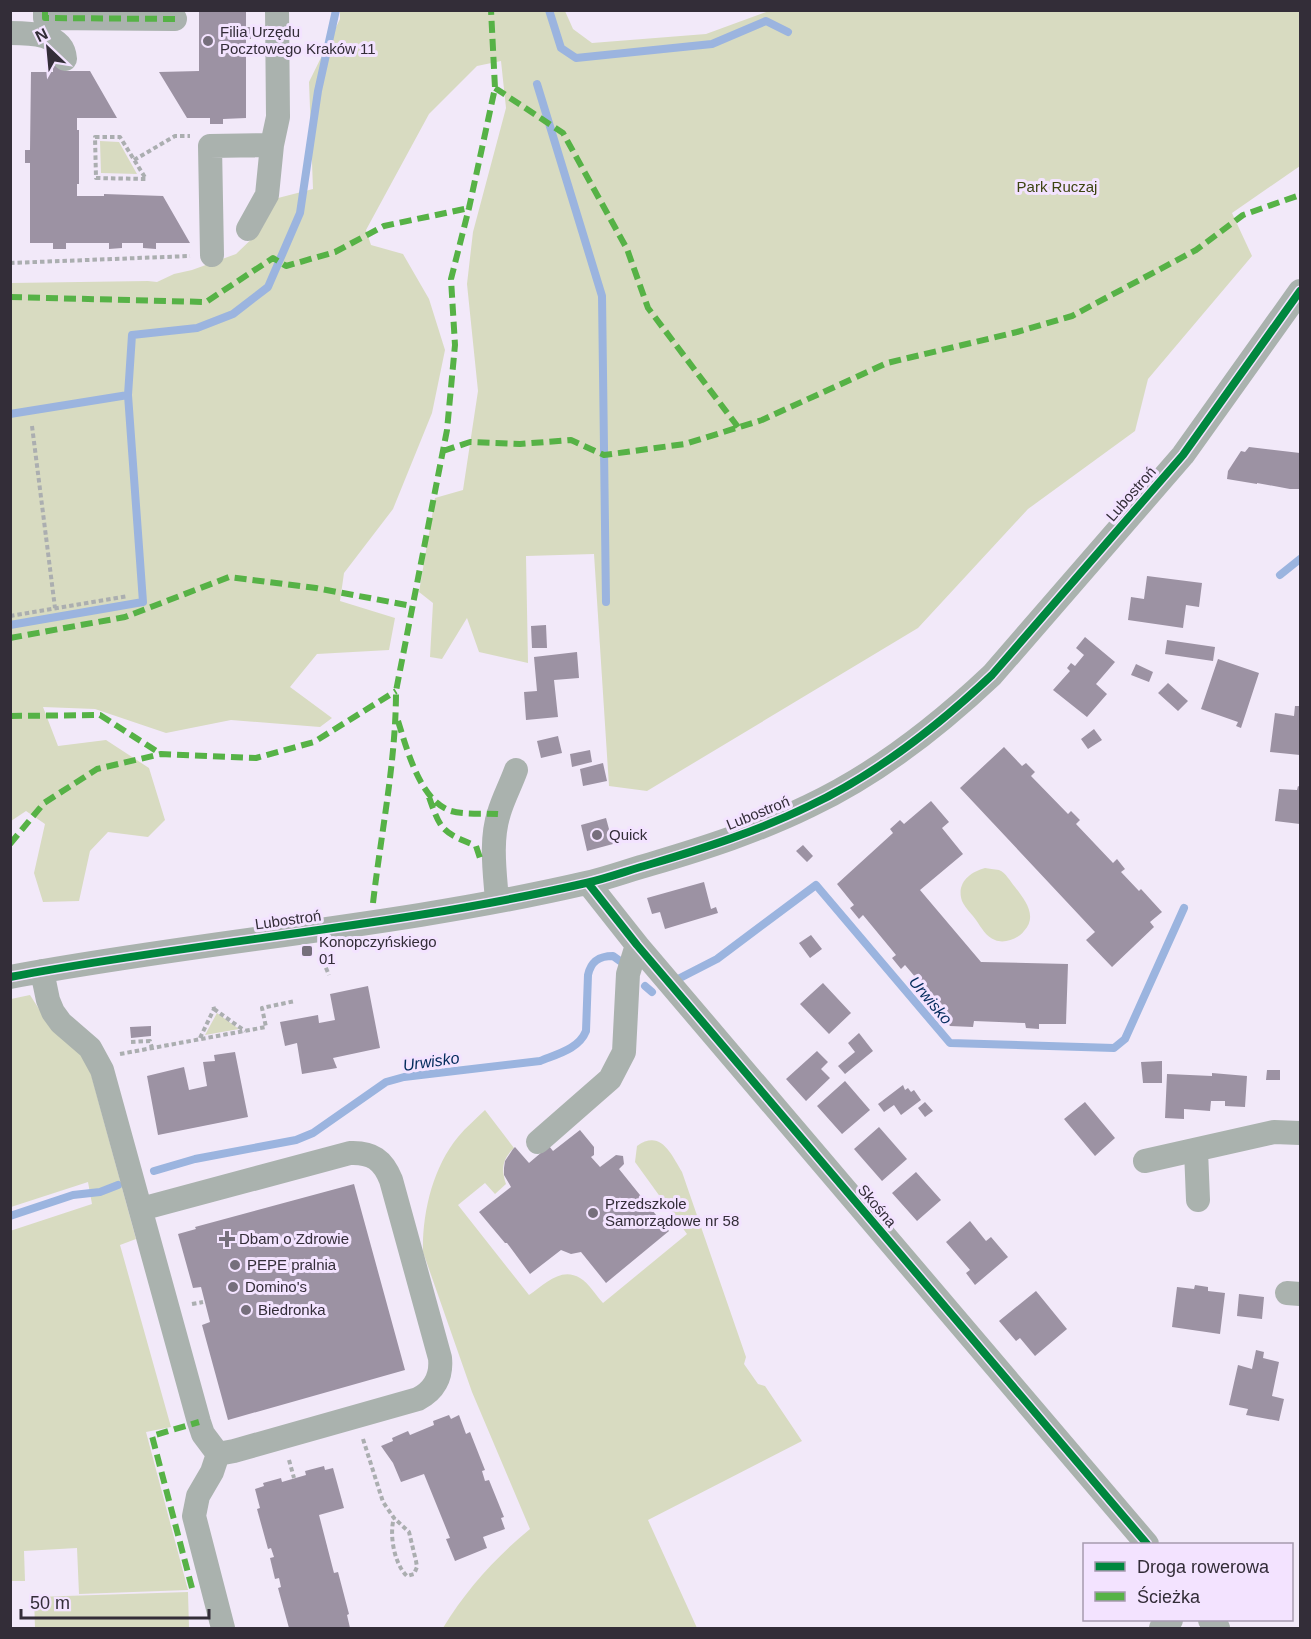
<svg xmlns="http://www.w3.org/2000/svg" width="1311" height="1639" viewBox="0 0 1311 1639" font-family="Arial,sans-serif">
<style>
.green{fill:#d8dbc1}
.lines{fill:none;stroke-linecap:round;stroke-linejoin:round}
.stream{stroke:#9bb4df;stroke-width:8}
.building{fill:#9c92a3}
.path{stroke:#abaeb0;stroke-width:4;stroke-dasharray:4.5 3;stroke-linecap:butt}
.minor{stroke:#aab2ae;stroke-width:24}
.quiet{stroke:#56b246;stroke-width:6;stroke-dasharray:12 6;stroke-linecap:butt}
.cycleway-casing{stroke:#f3e3ff;stroke-width:11}
.cycleway{stroke:#00873e;stroke-width:8}
.poi-dot{fill:#766f7c;stroke:#f3e3ff;stroke-width:2}
.labels{text-anchor:middle;stroke-width:6;stroke-linejoin:round;paint-order:stroke}
.poi-label{font-size:15px;fill:#332d38;stroke:#f3e3ff;text-anchor:start}
.park-label{font-size:15px;fill:#3c4410;stroke:#f3e3ff}
.street-label{font-size:15px;fill:#332d38;stroke:#f3e3ff}
.water-label{font-size:16px;font-style:italic;fill:#022a5b;stroke:#f3e3ff}
</style>
<rect width="100%" height="100%" fill="#f2e9f9"/>
<path class="green" d="M340,11H565L573,29L592,43L706,34L769,11H1300V166L1232,213L1252,256L1148,379L1135,431L1028,509L918,628L647,791L609,786L594,554L526,556L528,663L479,652L467,618L442,659L430,657L433,603L419,592L435,498L463,490L478,391L467,284L473,232L506,108L501,61L477,66L429,114L366,230L371,245L403,254L429,299L445,350L432,413L393,509L344,573L340,601L395,618L389,650L317,654L290,687L332,718L320,727L231,720L166,733L95,709L43,707L58,746L106,740L149,768L165,820L148,837L108,832L90,851L79,901L43,902L34,873L45,824L26,811L11,821V283L148,281L157,282L174,274L192,270L236,254L260,231L278,198L313,189L309,82L340,19Z
M100,141L119,142L137,174L101,173Z
M985,868C989,869 994,869 999,870C1006,873 1010,881 1015,887C1025,900 1038,916 1024,931C1018,939 1004,944 995,940C986,937 981,927 976,920C972,914 965,908 962,901C956,883 970,872 985,868Z
M30,995L39,1009L79,1051L88,1063L136,1239L120,1245L171,1427L146,1432L188,1590L79,1594L77,1548L24,1551L25,1581H11L10,1231L92,1204L88,1182L11,1207V999Z
M217,1013L239,1029L205,1035Z
M485,1110L514,1148C502,1159 501,1170 506,1184L495,1194L485,1183L458,1205L529,1295C544,1285 561,1266 580,1278C589,1283 596,1296 603,1303L687,1234L635,1162L637,1146C661,1129 671,1154 682,1172L746,1357L744,1364L758,1384L765,1386L802,1441L648,1520L697,1628H443C466,1590 496,1557 530,1529L472,1392L423,1252C422,1213 433,1167 458,1137C466,1127 476,1119 485,1110Z
M188,1592L189,1628H35L34,1597Z"/>
<g class="lines">
<path class="stream" d="M549,10L561,48L576,58L712,44L766,21L788,32
M537,84L602,296L606,602
M10,414L128,395
M1280,575L1300,559
M10,625L143,602L128,395L132,335L197,328L233,314L268,287L300,213L318,91L336,10
M678,979L717,959L816,885L950,1043L1114,1048L1125,1039L1184,908
M645,986L652,992
M154,1171L195,1159L296,1140L313,1133L386,1082L404,1077L540,1061C557,1054 579,1049 586,1031L588,975C591,961 599,956 613,956L620,961
M10,1216L73,1195L100,1192L118,1185"/>
</g>
<path class="building" d="M199,10H246V27H251V39H246V118L223,119V124H210V118H187L159,72L199,71Z
M53,66H66V71H90L117,118H77V130H79V184H77V196H104V194L163,196L190,243H156V249L143,248V243H122V248L109,249V243H66V249H53V243H30V163H25V150H30L31,72H53Z
M1249,447L1300,453V489H1290L1257,483V484L1227,479L1228,471L1241,451L1245,452Z
M1147,576L1202,583L1199,607L1186,605L1183,628L1128,620L1131,597L1144,599Z
M546,625L547,648H532L531,626Z
M1085,637L1115,662L1096,684L1107,694L1087,717L1053,690L1070,671L1067,668L1071,663L1075,666L1084,655L1076,648Z
M1167,640L1215,647L1213,661L1165,654Z
M577,652L579,678L554,680L558,717L526,720L524,692L537,691L534,657Z
M1218,659L1259,673L1241,728L1236,726L1238,722L1201,709Z
M1136,664L1153,672L1149,682L1131,675Z
M1168,683L1188,701L1178,711L1158,693Z
M1295,706H1300V755L1270,752L1275,713L1294,716Z
M1094,729L1102,740L1088,749L1081,739Z
M558,736L562,753L541,758L537,741Z
M1004,747L1022,766L1026,763L1035,772L1031,776L1068,814L1071,811L1080,820L1076,824L1113,863L1117,859L1125,869L1121,872L1139,891L1141,889L1162,912L1150,922L1154,927L1112,967L1086,940L1095,932L960,788Z
M590,750L592,762L572,767L570,754Z
M603,763L607,781L583,786L580,769Z
M1298,786L1300,787V824L1275,821L1279,789L1297,790Z
M931,801L949,822L942,828L963,854L920,890L981,962L1068,964L1066,1024H1039V1029L1026,1028L1025,1023L974,1021L973,1027L950,1026L936,1009L939,1005L905,965L901,969L892,958L896,955L863,915L859,919L850,908L854,905L837,884L893,833L890,829L900,820L904,824Z
M606,818L613,844L587,851L581,825Z
M803,845L813,856L807,862L796,851Z
M704,882L711,909L716,907L718,913L665,929L660,912L652,914L647,898Z
M811,935L822,949L810,958L799,943Z
M823,983L851,1013L829,1034L800,1004Z
M368,986L380,1048L333,1058L337,1068L302,1074L297,1043L285,1046L280,1022L318,1015L319,1023L335,1020L330,994Z
M151,1026V1036L131,1038L130,1027Z
M859,1033L873,1051L845,1074L838,1066L855,1052L848,1043Z
M817,1051L828,1062L821,1069L830,1078L806,1101L786,1079Z
M235,1052L248,1117L158,1135L147,1076L184,1067L189,1090L207,1086L203,1062L215,1061L214,1055Z
M1162,1061V1083H1143L1141,1062Z
M1267,1070H1280V1080H1266Z
M1212,1073L1247,1076L1245,1107L1225,1106V1101H1211L1210,1111L1184,1109V1119L1165,1118L1167,1074L1212,1076Z
M845,1081L870,1110L842,1134L817,1106Z
M903,1085L905,1090L908,1088L911,1092L914,1090L921,1100L901,1115L894,1105L884,1112L878,1104Z
M925,1102L933,1111L925,1117L918,1108Z
M1085,1102L1115,1138L1095,1156L1064,1119Z
M879,1127L907,1159L882,1181L854,1149Z
M580,1130L594,1147V1155L591,1157L600,1167L616,1155L623,1156L624,1164L619,1169L669,1231L606,1283L581,1252L571,1254L561,1250L530,1274L507,1243H505L479,1212L511,1187L504,1175V1168L505,1161L513,1149L515,1147L529,1163L549,1146L553,1151Z
M916,1172L941,1200L917,1221L892,1193Z
M354,1184L405,1370L228,1420L202,1325L210,1322L201,1287L193,1288L178,1234L196,1229L195,1227Z
M970,1221L986,1241L991,1237L1008,1257L975,1285L966,1273L970,1270L946,1242Z
M1195,1285L1208,1287V1291L1225,1293L1220,1334L1172,1327L1177,1287L1194,1289Z
M1036,1291L1067,1329L1035,1356L1020,1338L1016,1341L999,1321Z
M1239,1294L1264,1297L1262,1319L1237,1316Z
M1256,1350L1264,1352L1263,1358L1279,1362L1272,1396L1284,1399L1279,1421L1246,1415L1248,1409L1229,1405L1238,1365L1252,1369Z
M449,1415L451,1419L459,1415L466,1434L470,1432L485,1470L482,1471L485,1481L489,1480L504,1517L501,1518L505,1529L483,1537L487,1548L455,1561L446,1539L450,1538L424,1474L401,1482L393,1463L381,1446L393,1441L392,1438L408,1431L410,1435L434,1425L433,1421Z
M324,1466L325,1470L333,1468L344,1508L319,1515L334,1573L338,1572L349,1614L347,1615L350,1628H289L278,1588L281,1587L279,1578L275,1579L270,1558L274,1557L271,1548L268,1549L257,1509L260,1508L255,1489L264,1486L263,1483L281,1478L282,1482L306,1475L305,1471Z"/>
<g class="lines">
<path class="path" d="M95,137H120L146,179L96,178Z
M134,160L175,136H190
M10,263L190,256
M32,426L55,608
M10,616L128,596
M320,954L329,975
M214,1009L245,1031
M200,1038L214,1009L213,1004
M131,1042L150,1041L152,1048
M120,1054L266,1027L262,1008L295,1001
M192,1304L203,1302
M363,1439L383,1502L394,1518L409,1532L416,1561L417,1567L414,1574L407,1576C394,1564 389,1534 394,1518
M289,1460L294,1478"/>
<path class="minor" d="M45,10V18L175,19
M10,33C30,33 63,33 65,59
M248,229L267,195L272,145
M212,255L210,146L272,145L278,117L277,10
M588,883L637,945L1147,1544
M497,901C495,873 490,841 499,813C503,799 511,784 516,770
M42,971L48,1000L53,1012L61,1023L90,1048L102,1070L199,1422L203,1434L218,1454
M10,977C201,941 396,927 586,883C608,878 629,870 651,864C705,848 758,831 809,806C877,774 937,727 992,675L1183,455L1300,291
M538,1142L610,1079L624,1052L628,974L637,945
M1196,1150L1198,1200
M1145,1161L1274,1132L1300,1133
M141,1209L350,1153C372,1152 383,1160 391,1180L440,1358C442,1377 434,1391 418,1399L234,1451L218,1454
M1287,1293L1300,1294
M218,1454L212,1472L198,1496L194,1516L223,1628
M1210,1620L1218,1628
M1161,1628L1171,1620"/>
<path class="quiet" d="M45,10V18L175,19
M495,88L563,133L627,249L648,308L738,427
M10,297L206,302L273,258L286,266L335,252L384,226L469,208
M443,451L470,442L520,444L571,440L604,455L685,444L762,420L887,363L1017,332L1072,316L1196,250L1243,215L1297,196L1300,192
M10,638L125,617L229,577L316,588L412,606
M10,716L100,715L161,754
M398,721C407,749 420,801 451,811C465,815 484,813 498,814
M429,797C441,832 443,832 476,846L480,858
M10,844L44,803L97,769L161,754L256,758L314,742L396,691
M373,903C381,833 396,762 396,691L447,430L455,345L451,279L469,208L495,88L491,10
M192,1588L152,1436L199,1422"/>
<g class="cycleway-casing">
<path id="cycleway" d="M588,883L637,945L1147,1544
M10,977C201,941 396,927 586,883C608,878 629,870 651,864C705,848 758,831 809,806C877,774 937,727 992,675L1183,455L1300,291"/>
</g>
<use href="#cycleway" class="cycleway"/>
</g>
<g class="poi-dot">
<circle cx="208" cy="41" r="6"/>
<circle cx="597" cy="835" r="6"/>
<rect x="301" y="945" width="12" height="12" rx="3"/>
<circle cx="593" cy="1213" r="6"/>
<path d="M224 1230h6v6h6v6h-6v6h-6v-6h-6v-6h6z"/>
<circle cx="235" cy="1265" r="6"/>
<circle cx="233" cy="1287" r="6"/>
<circle cx="246" cy="1310" r="6"/>
</g>
<g class="labels">
<g class="poi-label">
<text x="220" y="37">Filia Urzędu<tspan x="220" dy="17">Pocztowego Kraków 11</tspan></text>
<text x="609" y="840">Quick</text>
<text x="319" y="947">Konopczyńskiego<tspan x="319" dy="17">01</tspan></text>
<text x="605" y="1209">Przedszkole<tspan x="605" dy="17">Samorządowe nr 58</tspan></text>
<text x="239" y="1244">Dbam o Zdrowie</text>
<text x="247" y="1270">PEPE pralnia</text>
<text x="245" y="1292">Domino's</text>
<text x="258" y="1315">Biedronka</text>
</g>
<g class="park-label">
<text x="1057" y="192">Park Ruczaj</text>
</g>
<g class="street-label">
<text transform="translate(1131 494) rotate(-49)" y="5">Lubostroń</text>
<text transform="translate(758 813) rotate(-22)" y="5">Lubostroń</text>
<text transform="translate(288 920) rotate(-8)" y="5">Lubostroń</text>
<text transform="translate(877 1206) rotate(50)" y="5">Skośna</text>
</g>
<g class="water-label">
<text transform="translate(931 1000) rotate(50)" y="6">Urwisko</text>
<text transform="translate(431 1061) rotate(-8)" y="6">Urwisko</text>
</g>
</g>
<rect width="1311" height="1639" fill="none" stroke="#332d38" stroke-width="24"/>
<rect x="1083" y="1543" width="210" height="78" fill="#f3e3ff" stroke="#a69aaf" stroke-width="1.5"/>
<rect x="1095" y="1562" width="30" height="9" fill="#00873e" stroke="#a69aaf" stroke-width="1.5"/>
<text x="1137" y="1573" font-size="18" fill="#332d38">Droga rowerowa</text>
<rect x="1095" y="1592" width="30" height="9" fill="#56b246" stroke="#a69aaf" stroke-width="1.5"/>
<text x="1137" y="1603" font-size="18" fill="#332d38">Ścieżka</text>
<g transform="translate(48 48) rotate(334)" stroke="#f3e3ff" stroke-width="4.5" paint-order="stroke">
<path d="M0-4.5L10 22L0 15L-10 22Z" fill="#332d38"/>
<text y="-9" font-size="16" font-weight="bold" text-anchor="middle" fill="#332d38">N</text>
</g>
<path d="M21 1609v9h188v-9" fill="none" stroke="#332d38" stroke-width="3"/>
<text x="30" y="1609" font-size="18" fill="#332d38" stroke="#f3e3ff" stroke-width="4.5" paint-order="stroke">50 m</text>
</svg>
